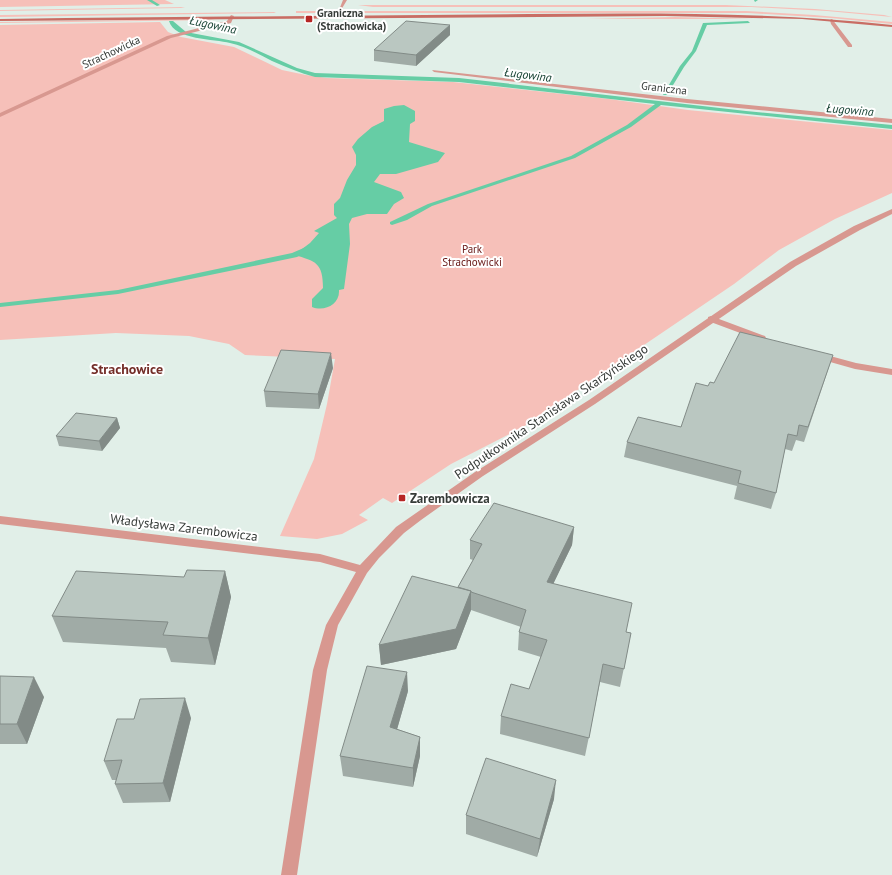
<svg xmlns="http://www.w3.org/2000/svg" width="892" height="875" viewBox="0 0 892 875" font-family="'PT Sans',sans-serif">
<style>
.green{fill:#f6c0b9}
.water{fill:#66cda5}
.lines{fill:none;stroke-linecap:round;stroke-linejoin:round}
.stream{fill:#66cda5;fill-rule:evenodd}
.service{fill:#d89890;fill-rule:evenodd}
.minor{fill:#d89890;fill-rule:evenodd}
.secondary{fill:#c96d64;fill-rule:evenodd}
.wall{fill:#a0aba6}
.shaded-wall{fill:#828b87}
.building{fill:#bac7c1;stroke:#828b87}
.poi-dot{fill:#b62625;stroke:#fff;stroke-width:1.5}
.labels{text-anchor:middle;stroke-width:4;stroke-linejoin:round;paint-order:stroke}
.far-poi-label{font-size:11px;font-weight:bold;fill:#363b38;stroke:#fff;text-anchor:start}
.far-street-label{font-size:11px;fill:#363b38;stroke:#fff}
.far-park-label{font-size:11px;fill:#661513;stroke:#fff}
.far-water-label{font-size:12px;font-style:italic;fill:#0c3a2a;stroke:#fff}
.street-label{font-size:13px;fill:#363b38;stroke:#fff}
.poi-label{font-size:13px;font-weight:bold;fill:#363b38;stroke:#fff;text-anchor:start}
.neighbourhood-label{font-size:14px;font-weight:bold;fill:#732d28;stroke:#fff}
</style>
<rect width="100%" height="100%" fill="#e1efe8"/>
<path class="green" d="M0,0H165L174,4L0,7Z
M358,5H726L815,9L884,15L892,17L827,11L751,7H373Z
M185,7L181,8L0,11V10Z
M296,11H746L814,15L892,22V24L831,18L748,13H296Z
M276,12L274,13L0,17V15Z
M675,17L756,19H586Z
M205,19L215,20L0,23V22Z
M160,22L168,32L181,37L234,47L282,70L306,75L327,78L453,82L609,99L688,110L892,130V193L835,219L779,250L734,284L523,427L451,464L392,503L383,498L359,515L368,520L342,534L317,539L280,536L314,459L327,404L335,359L245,355L229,344L189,336L116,333L0,340V25Z"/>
<path class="water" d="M404,105L415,111V121L410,124L409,142L445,153L438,162L396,174H380L374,182L401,192L404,198L394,204L387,214H367L352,218L349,224L350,244L344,289L339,290C340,305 324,312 312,307V299L323,288C323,263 316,261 294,255L310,243L319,233L314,231L337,218L334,215V204L340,198L347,180L356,165V155L352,147L358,139L372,127L384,121V109L394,106Z"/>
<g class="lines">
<path class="stream" d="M147,0H152L160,5L157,6Z
M754,0H758L755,2Z
M169,21H173L186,32L239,42L297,68L315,73L459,78L746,111L892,125V129L661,105L631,127L575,158L432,206L407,220L392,225L390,224V222L428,204L571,156L627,125L655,104L459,82L315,77C300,73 286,67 272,61C258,54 245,46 230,43C215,39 174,40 169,21Z
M748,21L750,23L707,25L696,51L684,67L667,95H663L680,66L692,51L703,23Z
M306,247H309V251L297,257L118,294L0,307V303L118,290L292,253Z"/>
<path class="service" d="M832,19L852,45V47H848L831,24L830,20Z
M711,316L765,336L766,338L762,341L759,340L708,321V317Z
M819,353L856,363L892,369V375L855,369L816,358L815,356Z"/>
<path class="minor" d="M343,0H347L341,10H339Z
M231,15L234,16L231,23L171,38L0,117V113L167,36L227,21Z
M432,70L687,99L892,119V123L687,103L434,72Z
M892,209V214L860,230L796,266L595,404L483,476L421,520L404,533L379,558L367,573L338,625L327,670L297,875H281L313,670L326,625L356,572L320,562L0,524V516L320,554L360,565L396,527L475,472L589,400L790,262L854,226Z"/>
<path class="secondary" d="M529,14C650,13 771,12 892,25V27L802,19L665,16L0,21V19L66,18Z"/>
</g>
<path class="wall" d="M450,25V35L416,66L374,61V50Z
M833,355L804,442L796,440L792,451L785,449L776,493L771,509L734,499L737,486L624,457L627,442L681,427L708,386L714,383Z
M333,368L319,409L266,407L264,391Z
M117,418L120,428L102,451L59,446L56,436Z
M574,527L572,545L553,584L626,632L631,633L620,687L600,682L585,756L500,734L501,716L529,689L541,657L518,650L519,632L521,627L471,610L456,649L381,665L379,645L458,587L473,560L470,559V540Z
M225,571L231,597L215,665L171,662L166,648L63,642L52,616Z
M0,676L44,697L27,744H0Z
M408,691L397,729L420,737V756L413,787L343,776L340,756Z
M191,718L170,802L123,803L115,784L116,780H112L104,761Z
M554,799L537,857L466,834V815Z"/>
<path class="shaded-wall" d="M450,25V35L416,66V55Z
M331,353L333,368L319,409L318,394Z
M117,418L120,428L102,451L99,441Z
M574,527L572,545L545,601L547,582Z
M225,571L231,597L215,665L208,638Z
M471,591V610L456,649L381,665L379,645Z
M407,672L408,691L392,747L390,727Z
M34,677L44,697L27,744L17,724Z
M185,698L191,718L170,802L163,783Z
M420,737V756L413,787V768Z
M556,780L554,799L537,857L540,839Z"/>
<path class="building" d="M406,21L450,25L416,55L374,50Z
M740,332L833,355L808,427L799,425L797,436L788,434L776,493L738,483L741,471L627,442L638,417L681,427L696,383L708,386L710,382L714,383Z
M281,350L331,353L318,394L264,391Z
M76,413L117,418L99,441L56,436Z
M494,503L574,527L547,582L632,603L626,632L631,633L624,669L603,664L589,738L501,716L511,684L529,689L547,640L519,632L526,610L471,592V591L458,587L482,544L470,540Z
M187,570L225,571L208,638L163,635L168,622L52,616L76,571L184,577Z
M412,576L471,591L456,629L379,645Z
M367,666L407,672L390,727L420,737L413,768L340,756Z
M0,676L34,677L17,724H0Z
M185,698L163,783L115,784L122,760L104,761L117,719H134L140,699Z
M486,758L556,780L540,839L466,815Z"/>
<g class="poi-dot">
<rect x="305" y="15" width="8" height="8" rx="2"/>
<rect x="398" y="494" width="8" height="8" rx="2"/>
</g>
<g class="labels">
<g class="far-poi-label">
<text x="317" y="17">Graniczna<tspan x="317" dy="13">(Strachowicka)</tspan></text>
</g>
<g class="far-street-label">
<text transform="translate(111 52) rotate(-25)" y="4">Strachowicka</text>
<text transform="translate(664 88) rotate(7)" y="4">Graniczna</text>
</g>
<g class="far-park-label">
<text x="472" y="253">Park<tspan x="472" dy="13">Strachowicki</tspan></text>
</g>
<g class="far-water-label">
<text transform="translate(213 25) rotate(12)" y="4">Ługowina</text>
<text transform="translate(528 75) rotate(7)" y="4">Ługowina</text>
<text transform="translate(850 110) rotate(5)" y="4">Ługowina</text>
</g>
<g class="street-label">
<text transform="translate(551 411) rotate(-34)" y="5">Podpułkownika Stanisława Skarżyńskiego</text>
<text transform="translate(184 527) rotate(7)" y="5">Władysława Zarembowicza</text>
</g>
<g class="poi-label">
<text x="410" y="503">Zarembowicza</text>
</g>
<g class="neighbourhood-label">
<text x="127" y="374">Strachowice</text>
</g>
</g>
</svg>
